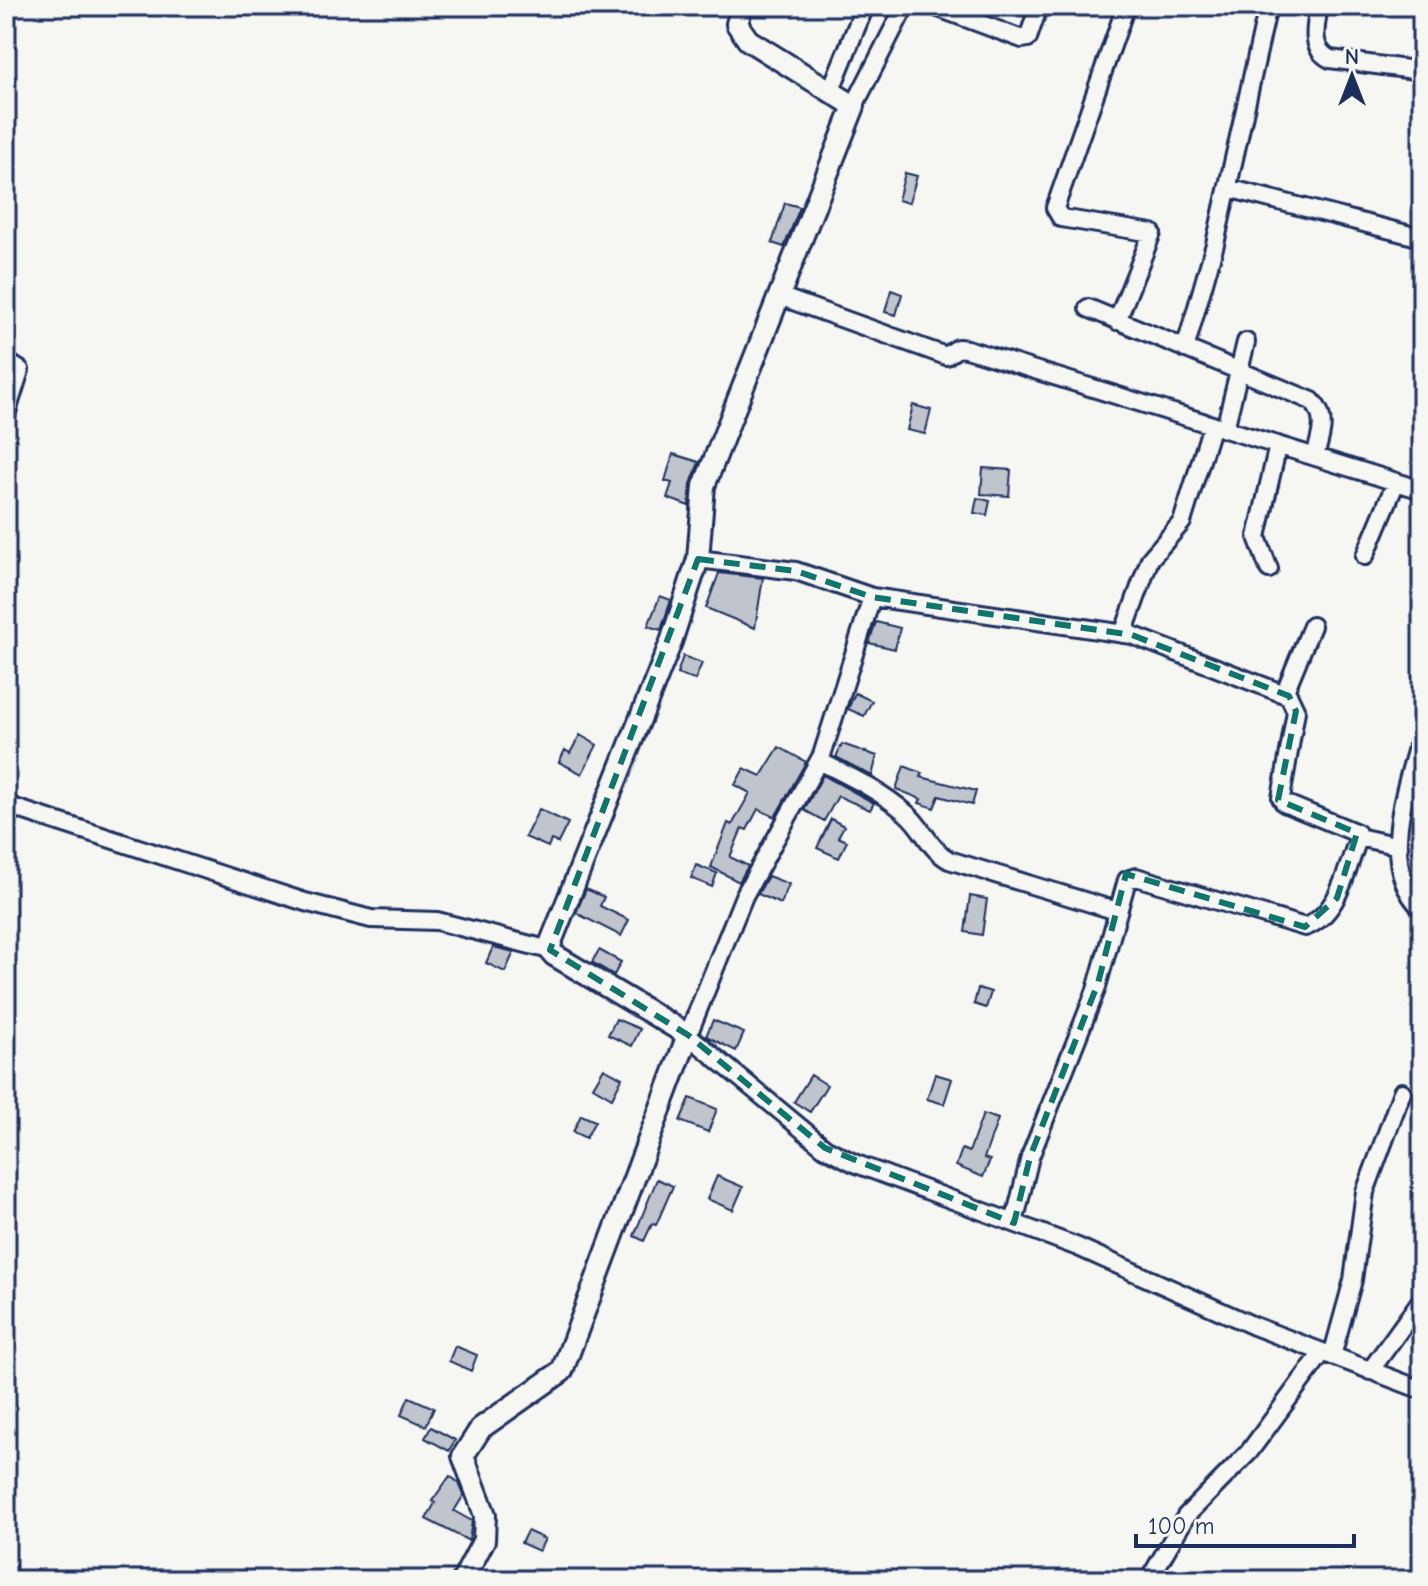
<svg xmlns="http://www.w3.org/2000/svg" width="1428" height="1586" viewBox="0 0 1428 1586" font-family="'Comic Neue',sans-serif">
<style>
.building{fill:#c0c4cd;stroke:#1b2f5e;stroke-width:2}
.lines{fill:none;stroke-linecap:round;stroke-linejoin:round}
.minor-casing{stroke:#1b2f5e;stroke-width:22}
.tertiary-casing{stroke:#1b2f5e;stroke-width:26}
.minor{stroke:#f6f6f2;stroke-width:16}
.tertiary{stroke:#f6f6f2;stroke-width:20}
.marked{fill:none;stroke:#0f766e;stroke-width:6;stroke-dasharray:16 10;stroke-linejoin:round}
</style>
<rect width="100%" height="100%" fill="#f6f6f2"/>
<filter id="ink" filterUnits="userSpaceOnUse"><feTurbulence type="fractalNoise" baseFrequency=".0125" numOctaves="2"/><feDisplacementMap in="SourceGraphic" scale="16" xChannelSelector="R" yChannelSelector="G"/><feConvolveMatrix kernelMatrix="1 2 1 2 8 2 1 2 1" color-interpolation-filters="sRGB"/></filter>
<g filter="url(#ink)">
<path class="building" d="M905,173L917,176L909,203L898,200Z
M785,203L800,207L784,247L772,243Z
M891,290L902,294L896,315L885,312Z
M913,405L931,410L925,434L907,430Z
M673,454L699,462L691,484L689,506L667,498L672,483L665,481Z
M983,468L1011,470L1009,496L981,494Z
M977,498L990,501L987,515L974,513Z
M719,573L763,578L755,628L706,608Z
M660,596L671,600L661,630L648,626Z
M876,622L900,628L895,649L869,643Z
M683,656L702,663L695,680L677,674Z
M855,693L872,701L864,716L848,709Z
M580,735L597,745L582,774L559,762L565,750L570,753Z
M842,744L877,756L872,776L836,757Z
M779,747L806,762L775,817L758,809L747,830L742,828L730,857L748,866L739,882L711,867L728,823L732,825L750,793L735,785L744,768L761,776Z
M904,766L922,773L921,777L976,791L972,805L939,796L934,808L919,803L921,799L896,789Z
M823,775L874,803L870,810L838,796L824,821L804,810Z
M539,809L568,823L558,843L551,840L548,847L525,837Z
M831,819L844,826L838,837L847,841L839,858L817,848Z
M696,865L717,873L712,887L691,878Z
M768,876L789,884L781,904L758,894Z
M586,889L604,897L600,906L629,920L621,936L576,913Z
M970,896L987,899L982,935L965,932Z
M493,947L514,952L505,972L486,963Z
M599,950L621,962L614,975L592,962Z
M978,988L991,992L986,1008L974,1004Z
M616,1019L640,1029L632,1046L608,1035Z
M713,1020L744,1033L736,1051L706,1036Z
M604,1068L622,1078L612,1098L593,1087Z
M935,1074L952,1079L944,1104L927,1099Z
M811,1075L827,1085L810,1112L794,1102Z
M690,1098L717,1109L708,1132L680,1121Z
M983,1114L998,1119L984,1158L990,1160L983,1177L956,1166L962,1149L969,1152Z
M581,1115L595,1121L586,1138L573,1132Z
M717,1176L743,1187L733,1210L707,1199Z
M657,1179L673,1186L656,1225L652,1224L644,1241L634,1236Z
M455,1346L477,1355L471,1371L449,1361Z
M409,1397L434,1408L426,1426L401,1415Z
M431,1427L455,1440L449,1451L425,1438Z
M450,1476L459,1483L464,1495L454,1511L472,1521L469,1541L426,1519L435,1503L432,1501Z
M527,1531L545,1539L539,1551L521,1543Z"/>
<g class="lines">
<g class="minor-casing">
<path id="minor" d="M933,6L1022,39L1028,38L1039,6
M1319,6C1316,26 1309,48 1330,59L1422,71
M830,92L865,6
M854,106L905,6
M1228,188L1422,238
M779,296L946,356L958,348L967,349L1422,490
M1088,308L1312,401C1328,418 1321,435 1315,456
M1117,321L1152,233L1061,218L1055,208L1126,6
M1185,349L1215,244L1268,6
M6,361L20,370L6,415
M1225,429L1246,342
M1365,556L1396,482
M698,559L796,571L872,597L1132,635L1289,696L1296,711L1281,798L1284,803L1357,833V842C1346,871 1338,915 1305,927L1136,877L1127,880L1096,990L1030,1157L1014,1223
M1269,569L1257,537L1278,445
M872,597L822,755L744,896L688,1035L825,1148L854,1163L1078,1247L1254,1326L1422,1390
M1123,634L1150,559L1182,522L1212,425
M1284,694L1312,626
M1422,729C1409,781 1375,865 1422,909
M819,761C849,776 881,791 906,813C923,827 929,849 949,860L1117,911
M6,805L305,902L371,919L437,921L550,950
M1358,837L1399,846
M1332,1356L1353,1280L1365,1192L1402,1092
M1370,1371L1422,1299
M1149,1580L1186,1516L1249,1452L1322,1353"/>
</g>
<g class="tertiary-casing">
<path id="tertiary" d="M463,1580L484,1540L485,1515L463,1456L481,1428L562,1371L688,1035L554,955L550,950L551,942L671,642L698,559L704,486L854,106L748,40L737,24L742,6"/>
</g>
<use href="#minor" class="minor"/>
<use href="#tertiary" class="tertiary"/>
</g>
</g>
<path class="marked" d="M698,559L796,571L872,597L1132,635L1289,696L1296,711L1278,800L1357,833L1337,898L1305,927L1126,874L1098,983L1030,1157L1014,1223L825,1148L688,1035L550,950Z"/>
<rect width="1428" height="1586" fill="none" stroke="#f6f6f2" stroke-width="32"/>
<rect x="16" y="16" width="1396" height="1554" fill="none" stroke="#1b2f5e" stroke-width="3" filter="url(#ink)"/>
<g transform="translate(1352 76)" stroke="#f6f6f2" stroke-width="6" paint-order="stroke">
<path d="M0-6L14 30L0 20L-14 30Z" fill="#1b2f5e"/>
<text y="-12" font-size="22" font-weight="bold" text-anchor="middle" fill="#1b2f5e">N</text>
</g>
<path d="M1136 1534v12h218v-12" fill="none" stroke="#1b2f5e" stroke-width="4"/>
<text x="1148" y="1534" font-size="24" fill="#1b2f5e" stroke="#f6f6f2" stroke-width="6" paint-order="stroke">100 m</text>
</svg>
